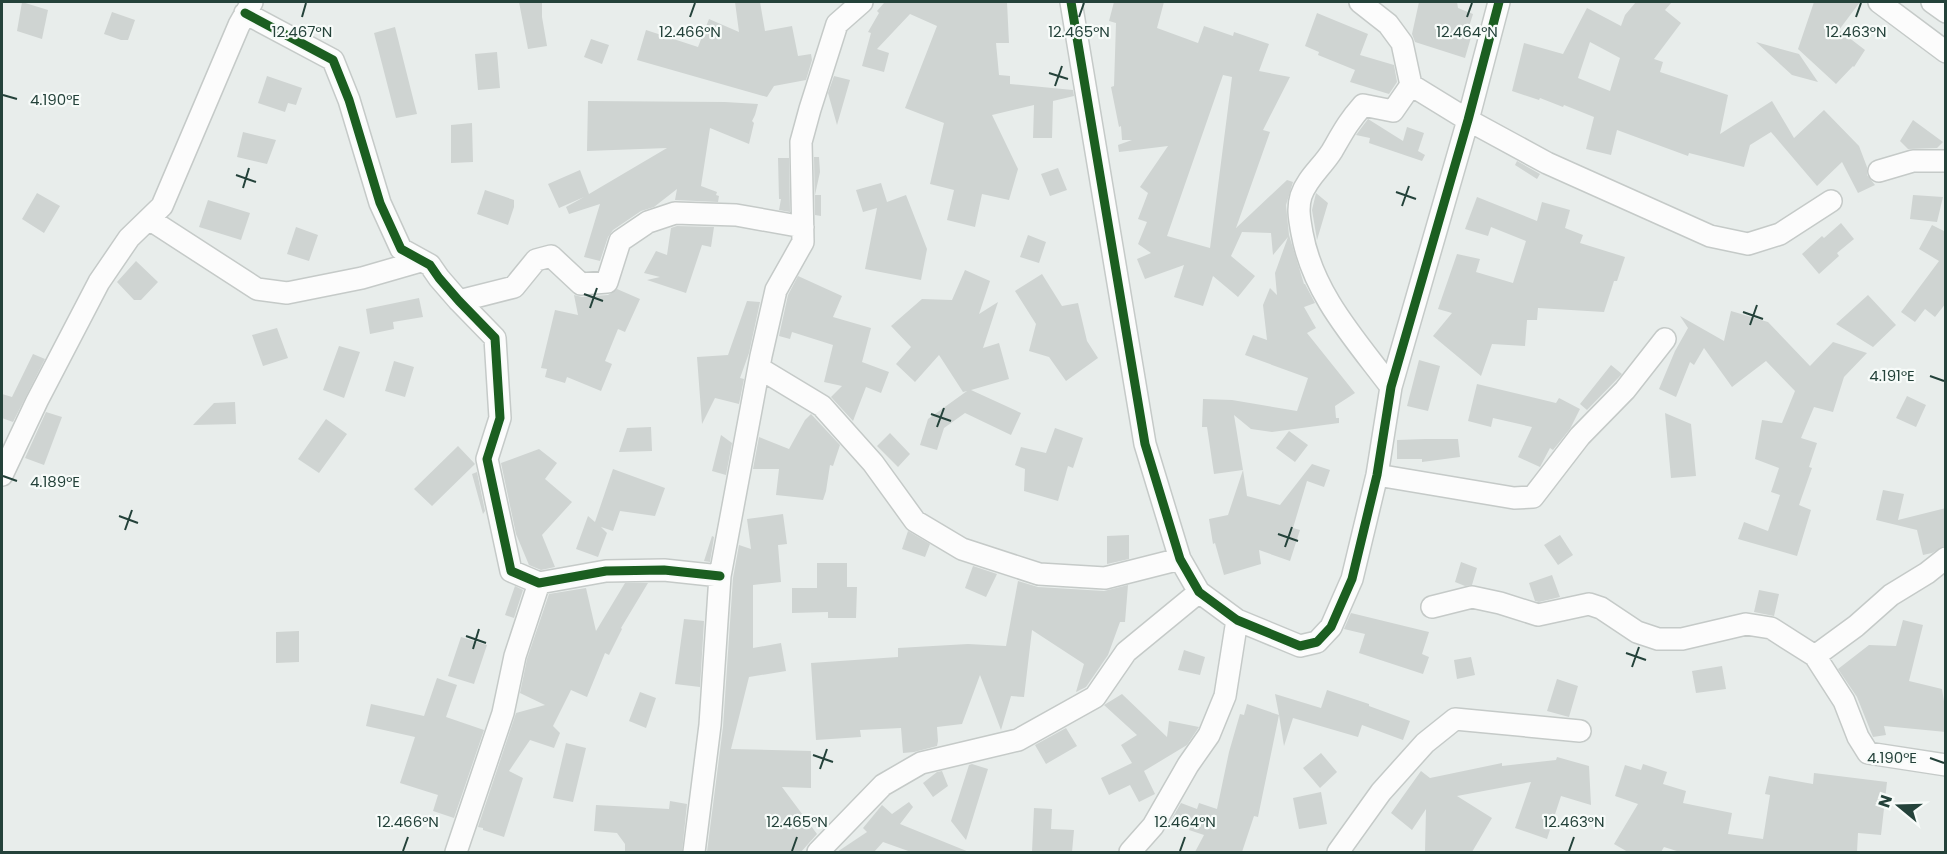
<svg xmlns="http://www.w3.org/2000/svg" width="1947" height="854" viewBox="0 0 1947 854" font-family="Poppins,sans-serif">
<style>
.building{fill:#cfd4d2;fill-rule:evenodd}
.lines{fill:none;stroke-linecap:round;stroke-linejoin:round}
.street-casing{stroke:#c5cac8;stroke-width:24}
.street{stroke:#fcfcfc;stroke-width:21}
.cycleway-casing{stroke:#f7fbf9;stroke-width:13}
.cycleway{stroke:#1b5e20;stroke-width:9}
.ticks{fill:none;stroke:#24423a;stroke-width:2}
.ticks-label{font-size:15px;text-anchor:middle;fill:#24423a;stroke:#f7fbf9;stroke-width:4.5;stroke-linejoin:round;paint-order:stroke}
</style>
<rect width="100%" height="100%" fill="#e8edeb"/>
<path class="building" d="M22,2L48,10L42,39L17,31Z
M519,2H542V17L547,46L528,49Z
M735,2H760L765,31L792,26L798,56L811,54L812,60L806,80L774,86L767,97L637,60L646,30L698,47L709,19L739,32Z
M881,2H1007L1009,43H996L999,75L1010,76V84L1073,90L1074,96L1053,101L1052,138H1033L1034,105L992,115L1018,169L1009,200L982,194L975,227L947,220L954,190L930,184L944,123L905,108L937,26L910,14L877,49L889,53L884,72L862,66L871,33L868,32L879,13L877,11L884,3Z
M1114,2H1164L1157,28L1198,43L1204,26L1233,36L1234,32L1269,44L1259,71L1290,77L1263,130L1270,132L1236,228L1287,180L1293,182L1286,205L1289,235L1304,284H1305L1315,303L1304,307L1316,328L1307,333L1355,393L1335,406L1336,418H1339V423L1272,432L1251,429L1234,415L1243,470L1214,474L1207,427H1202L1203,399L1232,400L1297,411L1308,378L1245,355L1253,335L1267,340L1263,305L1270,288L1277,295L1275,273L1288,237L1273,255L1271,233L1242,232L1231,256L1255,276L1238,297L1213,276L1203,306L1174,297L1184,265L1145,279L1137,259L1151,253L1138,244L1147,222L1138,219L1148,193L1140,187L1168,146L1119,152L1118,145L1132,140H1122L1121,126L1119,127L1111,87L1114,86L1116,23L1109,21ZM1223,75L1232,77L1210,248L1167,236Z
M1419,2H1457L1458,8L1473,14L1467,33L1472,34L1465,58L1415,42L1412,34Z
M1636,2H1672L1665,10L1681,23L1654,59L1663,62L1660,72L1728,95L1720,134L1772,101L1794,138L1824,110L1859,146L1867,167V175L1875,185L1858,193L1842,162L1817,186L1771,132L1750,145L1744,167L1689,153L1688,156L1617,130L1611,155L1586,149L1594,117L1564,105L1563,107L1540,98L1539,100L1512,91L1524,43L1563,54L1587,8L1621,26L1625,15ZM1590,42L1620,58L1610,91L1578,78Z
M1814,2H1860L1839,30L1865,50L1854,67L1853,66L1836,84L1798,49Z
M112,12L135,20L128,40H121L104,34Z
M1317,13L1368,34L1360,55L1394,65L1397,82L1389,94L1350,82L1355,70L1318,55L1319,52L1305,46Z
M395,27L417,114L396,118L374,33Z
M591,39L609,45L602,64L584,57Z
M1756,42L1799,54L1818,82L1792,75Z
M497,52L500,88L478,90L475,54Z
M267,76L302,88L296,105L288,103L285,112L258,103Z
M834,76L850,80L837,125L828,93Z
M588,101L725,102L758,104L755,115L752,121L754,123L749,144L710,128L701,186L717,192L716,195L719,196L718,202L675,200L677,189L654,207L641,211L613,230L608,237L600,261L584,257L600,204L569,214L566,207L584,197L559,208L548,184L580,170L589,194L667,148L587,151Z
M1368,119L1403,141L1407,127L1424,133L1418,151L1425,155L1422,161L1369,143L1370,138L1356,135Z
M1913,120L1943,142L1937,148L1908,149L1900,141Z
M472,123L473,162L451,163V125Z
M243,132L276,140L267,164L237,157Z
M814,157H819L820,172L815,195H821V216L815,215Z
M778,158H789L790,212L779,210L781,199H779Z
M1517,161L1540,174L1537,179L1515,165Z
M1058,168L1067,190L1050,196L1041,174Z
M881,183L887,202L906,195L927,249L921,280L865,269L877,208L863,212L856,190Z
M485,190L514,200V207L508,225L477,214Z
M37,193L60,206L44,233L22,219Z
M1316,193L1328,203L1317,240L1312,210Z
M1913,195L1943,197L1937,222L1910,219Z
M1477,197L1537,221L1542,202L1570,210L1565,228L1583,235L1580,243L1625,257L1617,281H1614L1604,312L1538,308L1537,320H1527L1525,346L1492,344L1481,376L1433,336L1452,313L1438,309L1457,254L1480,259L1476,272L1513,283L1526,241L1491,227L1488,236L1465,229Z
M208,200L250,213L241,240L199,227Z
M1841,223L1854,239L1837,253L1839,256L1819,274L1802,254L1822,236L1824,238Z
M1932,225L1946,232V303L1935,317L1925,309L1915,322L1901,312L1939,261L1919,249Z
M677,226L714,227L711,247L702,245L686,293L647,280L660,277L644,273L656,251L667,255L671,228Z
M296,227L318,235L309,261L287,254Z
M1028,235L1046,242L1039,263L1020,257Z
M136,261L158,282L141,300H134L117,282Z
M965,270L990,281L979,314L998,302L983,348L999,343L1009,379L971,390L1021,413L1011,435L965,413L944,428L937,450L920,445L928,419L967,391L963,392L939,355L915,382L896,364L911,347L891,326L922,299L952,300Z
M1042,274L1062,306L1078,303L1087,341L1098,358L1066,381L1049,357L1029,351L1036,324L1015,291Z
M798,276L842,296L833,317L871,328L862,362L889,372L881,393L866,387L853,421L831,397L842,386L824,382L833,345L792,332L790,339L779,336L788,295Z
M617,289L640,299L625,332L618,329L605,361L612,364L601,391L567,377L565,383L545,377L547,369L541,368L555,310L578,315L574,295L582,297L608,295Z
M1868,295L1896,325L1873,347L1836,324Z
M419,298L423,317L393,322L394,329L370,334L366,309Z
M747,301L760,302L749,353L740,378L744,379L739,404L715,398L702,424L697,357L728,355Z
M1731,311L1768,322L1810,366L1833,342L1867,353L1844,377L1833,412L1814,407L1801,438L1817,443L1809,467L1812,468L1799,505L1811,510L1797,556L1738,539L1744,522L1768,531L1780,495L1771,492L1779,468L1755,459L1762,420L1782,423L1795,391L1766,361L1732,387L1704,348L1694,365L1690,362L1676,397L1659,389L1675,351L1688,328L1680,316L1724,341Z
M277,328L288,358L263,366L252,335Z
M339,346L360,352L344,398L323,390Z
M33,354L45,359L13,422L2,418V394L12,397Z
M1419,360L1440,366L1428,411L1407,406Z
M394,361L414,367L405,397L385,391Z
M1611,365L1622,374L1587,410L1580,404Z
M1477,384L1556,403L1559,398L1580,409L1570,429L1553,450L1550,448L1540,467L1518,457L1532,427L1493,418L1491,427L1468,421Z
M1907,396L1926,405L1916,427L1896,418Z
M235,402L236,424L193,425L214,403Z
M46,412L62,417L44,465L25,458Z
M1665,413L1691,424L1696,476L1671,478Z
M811,414L840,445L833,466L830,465L826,491L823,500L776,495L779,469H753L759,437L789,449L805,420Z
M326,419L347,434L319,473L298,459Z
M651,427L652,451L619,452L627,428Z
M1055,428L1083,438L1073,468L1068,466L1058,501L1024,491L1025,469L1015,465L1021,447L1046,453Z
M1289,431L1308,445L1295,462L1276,448Z
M890,433L910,454L898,467L877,446Z
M721,435L732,443L726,475L712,471Z
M1425,439H1458L1460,457L1422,462V459H1397V440Z
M458,446L475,464L432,506L414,489Z
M539,449L557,463L545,479L572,502L542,535L555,567L541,570L529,565L516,534L501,463Z
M1312,464L1330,470L1324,487L1307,481L1293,528L1300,530L1290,561L1259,550L1261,564L1224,575L1215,543L1213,544L1209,519L1228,515L1243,470L1247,496L1280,505Z
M613,469L665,488L655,516L620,511L613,531L601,527L607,533L598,557L576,549L588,516L595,522Z
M477,472L485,511L483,514L472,474Z
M1883,490L1904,494L1898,520L1946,508V545L1932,553L1923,555L1917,530L1876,520Z
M783,514L787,544L778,545L781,582L753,585V648L781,643L786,671L749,677L731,749L811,751V788L782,787L817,834L801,852H707L723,727L733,578L739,545L751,549L747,519Z
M908,531L930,544L925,557L902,549Z
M1129,535V559L1107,564V536Z
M1560,535L1573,555L1558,565L1544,545Z
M712,536L714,537L710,562L704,561Z
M1461,562L1477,568L1472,585L1465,586L1455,582Z
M817,563H847V587H857L856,618H828V612L792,613V588H817Z
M973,566L997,574L986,597L965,588Z
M1552,575L1560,597L1539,602L1535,601L1529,583Z
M1018,581L1038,587L1104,591L1128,585L1125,622H1120L1108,655L1086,687L1076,692L1084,664L1032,630L1024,697L1011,696L1001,730L980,675L962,724L937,727L938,741L937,746L914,752L903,753L901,728L860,730L861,737L816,740L811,663L898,657V648L968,644L1006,646Z
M625,583H648L621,628L622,629L609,655L605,653L587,697L571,690L553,726L560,733L554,748L530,740L509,771L523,778L504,837L483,830V828L478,827L516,713L545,705L520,693L527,659L549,594L586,588L596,631Z
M515,586L523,590L514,618L505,615Z
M1759,590L1779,594L1774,616L1754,612Z
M1351,613L1429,632L1422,654L1429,657L1423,674L1359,653L1365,634L1344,629Z
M684,619L704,621L700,687L675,684Z
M1903,620L1923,625L1909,681L1942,689L1946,714V732L1884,726L1886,735L1873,737L1857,697L1838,669L1869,645L1896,646Z
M299,631V662L276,663V632Z
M461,637L487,645L474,684L448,676Z
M1184,650L1205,657L1200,675L1178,670Z
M1471,657L1475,675L1457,679L1454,660Z
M1722,666L1726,689L1696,693L1692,671Z
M437,678L457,685L446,717L484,730L454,818L433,811L438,795L400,783L415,737L366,726L371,704L424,716Z
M1557,679L1578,686L1569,717L1547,711Z
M1327,690L1369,704V706L1410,721L1403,740L1362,725L1358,737L1293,718L1284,746L1279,715L1258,817L1254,816L1242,852H1195L1204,835L1189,830L1190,828L1171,820L1181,803L1197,809L1199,803L1217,809L1229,752L1240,714L1244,715L1247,704L1279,715L1275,694L1321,708Z
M640,692L656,698L646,728L629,721Z
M1122,694L1167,737L1169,721L1199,727L1187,745L1144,771L1155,794L1139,802L1130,785L1109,795L1101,778L1132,763L1121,745L1137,735L1104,705Z
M1066,728L1077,746L1046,764L1035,745Z
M566,743L586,748L573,802L553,798Z
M1321,753L1337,772L1320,788L1303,768Z
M1557,757L1589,766L1591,805L1561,796L1547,839L1515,828L1531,782L1457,796L1492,818L1472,852H1425L1426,809L1412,830L1391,813L1421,771L1430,778L1502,763V766L1556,760Z
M972,764L988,769L966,840L951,821L969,765Z
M1643,764L1667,772L1663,784L1686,791L1683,803L1732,813L1728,834L1763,839L1770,795L1765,794L1769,776L1813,784L1814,773L1887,782L1881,835L1858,833L1857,852H1680L1664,847L1661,852H1628L1614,844L1638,804L1615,796L1625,765L1641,770Z
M942,771L948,786L933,797L923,783L937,772Z
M1321,792L1327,824L1299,829L1293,798Z
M670,801L687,804L682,852H625V844L617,833L594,831L596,805L669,809Z
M909,802L913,807L900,824L969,852H911L883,842L874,852H837L867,832L863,828L882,805L892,814Z
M1034,808L1052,809L1051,829L1074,830L1072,852H1032Z"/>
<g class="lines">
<g class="street-casing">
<path id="street" d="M1071,2L1145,444L1180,559L1199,592L1237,620L1300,646L1317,642L1331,627L1352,579L1377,475L1391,387L1468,120L1499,2
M1360,2L1388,24L1402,43L1411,85L1468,120L1547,163L1710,236L1748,244L1780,234L1831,201
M1879,2L1946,52
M1932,2L1946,12
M245,13L333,60L349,100L380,203L401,249L430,265L439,278L459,301L495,338L500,418L487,459L511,571L539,583L606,571L664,570L720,576
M1879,171L1913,161H1946
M149,219L257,289L287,293L362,278L421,261
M459,301L514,287L536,260L551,256L581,284L607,282L620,241L648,222L675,213L736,215L803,227
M759,368L822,406L873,463L915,521L962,549L1039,574L1105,578L1180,559
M1391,387C1355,339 1313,294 1302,233C1300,221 1297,209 1301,196C1307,178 1322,167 1332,151C1343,132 1348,122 1363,105L1393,111L1411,85
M2,475L37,401L99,282L129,238L162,206L239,25L252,2
M1377,475L1514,498L1533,497L1580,436L1625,390L1665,339
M1432,607L1472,597L1500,603L1538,615L1589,604L1601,608L1637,632L1658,639H1682L1746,624L1771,628L1815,656L1844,701L1858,737L1868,753L1946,765
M1815,656L1856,626L1891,595L1927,573L1946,558
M456,852L503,713L515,656L539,583
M694,852L710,725L720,576L761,356L776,290L803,242L801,142L810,109L837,24L862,2
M818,852L883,785L921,763L1018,740L1095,697L1126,652L1199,592
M1130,852L1153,826L1188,765L1209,735L1225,696L1237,620
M1338,852L1381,792L1425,743L1455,719L1580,731"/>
</g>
<use href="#street" class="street"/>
<g class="cycleway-casing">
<path id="cycleway" d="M1071,2L1145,444L1180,559L1199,592L1237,620L1300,646L1317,642L1331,627L1352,579L1377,475L1391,387L1468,120L1499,2
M245,13L333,60L349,100L380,203L401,249L430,265L439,278L459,301L495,338L500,418L487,459L511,571L539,583L606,571L664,570L720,576"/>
</g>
<use href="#cycleway" class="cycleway"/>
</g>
<path class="ticks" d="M302,17L306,3M690,17L695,3M1079,17L1084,3M1467,17L1472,3M1856,17L1861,3M1049,73L1068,79M1055,86L1062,66M3,95L17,99M236,175L256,182M243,188L249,168M1396,192L1416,199M1402,206L1409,186M584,294L603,301M590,308L597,288M1743,312L1763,319M1750,325L1757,305M1930,376L1944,381M931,414L951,421M937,427L944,408M3,476L17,481M119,516L138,523M125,530L132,510M1278,534L1298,541M1285,547L1292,527M466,636L486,643M473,649L479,629M1626,653L1646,660M1632,667L1639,647M813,755L833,762M1930,758L1944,763M820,769L827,749M403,851L408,837M792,851L797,837M1180,851L1185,837M1569,851L1574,837"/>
<g class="ticks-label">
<text x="302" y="37">12.467°N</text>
<text x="690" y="37">12.466°N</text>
<text x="1079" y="37">12.465°N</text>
<text x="1467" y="37">12.464°N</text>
<text x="1856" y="37">12.463°N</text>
<text x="55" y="105">4.190°E</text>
<text x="1892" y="381">4.191°E</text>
<text x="55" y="487">4.189°E</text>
<text x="1892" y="763">4.190°E</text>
<text x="408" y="827">12.466°N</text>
<text x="797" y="827">12.465°N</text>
<text x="1185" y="827">12.464°N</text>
<text x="1574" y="827">12.463°N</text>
</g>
<rect width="1947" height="854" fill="none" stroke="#24423a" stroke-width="6"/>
<g transform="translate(1899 806) rotate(289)" stroke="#f7fbf9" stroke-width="4.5" paint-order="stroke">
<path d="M0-4.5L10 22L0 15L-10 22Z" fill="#24423a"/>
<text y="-9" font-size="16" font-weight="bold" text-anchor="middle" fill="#24423a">N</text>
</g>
</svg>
